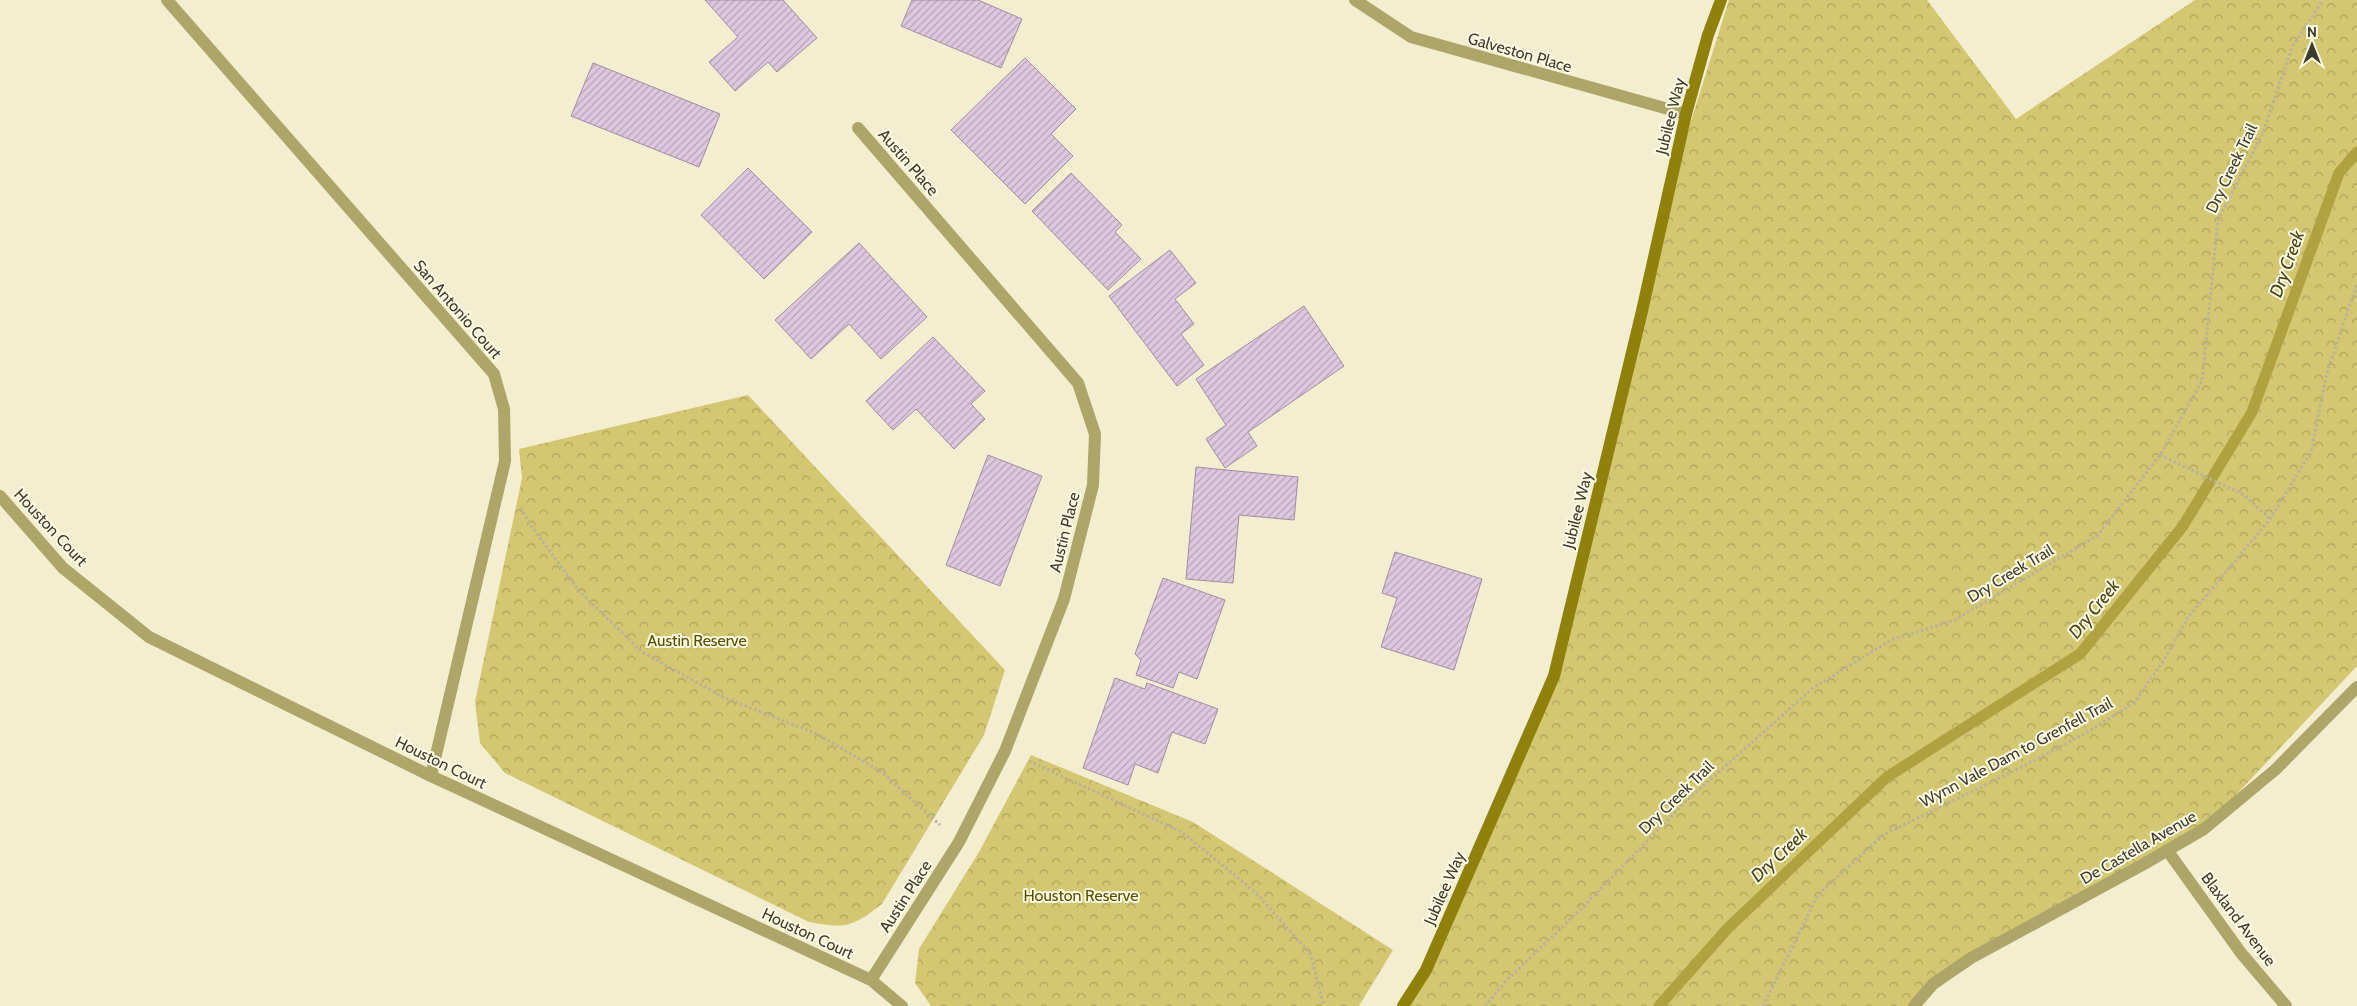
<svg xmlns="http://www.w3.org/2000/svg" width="2357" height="1006" viewBox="0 0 2357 1006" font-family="Cabin,sans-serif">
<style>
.park{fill:url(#park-crowns)}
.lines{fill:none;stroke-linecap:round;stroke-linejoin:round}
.stream{stroke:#b0a240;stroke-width:11}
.building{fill:url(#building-hatch);stroke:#a18ca2}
.path{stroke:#b7b39b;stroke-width:3;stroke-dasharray:2.5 2.5;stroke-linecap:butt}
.street{stroke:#aea569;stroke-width:12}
.secondary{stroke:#90810d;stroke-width:12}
.labels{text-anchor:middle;stroke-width:4;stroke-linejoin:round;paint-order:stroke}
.street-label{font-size:16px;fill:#3d3b2f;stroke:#fffbe3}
.park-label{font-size:16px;fill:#594f00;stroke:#fffbe3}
.water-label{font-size:18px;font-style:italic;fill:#49421a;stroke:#fffbe3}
</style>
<defs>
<pattern id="park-crowns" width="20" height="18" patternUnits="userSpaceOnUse" patternTransform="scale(1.25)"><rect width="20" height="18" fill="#d4c771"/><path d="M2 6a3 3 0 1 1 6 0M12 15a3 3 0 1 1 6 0" fill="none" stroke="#ada35d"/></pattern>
<pattern id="building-hatch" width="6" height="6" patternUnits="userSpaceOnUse" patternTransform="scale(1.25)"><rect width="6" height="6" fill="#dec8df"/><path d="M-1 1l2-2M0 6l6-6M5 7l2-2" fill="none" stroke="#b5a4b5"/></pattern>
</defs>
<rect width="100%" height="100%" fill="#f3eed0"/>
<path class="park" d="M1729,0H1927L2016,119L2195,0H2357V666L2204,829L1933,984L1918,1006H1403L1554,676L1669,191Z
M748,395L1005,670L984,735L882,904C852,927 846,929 809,922L505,773L480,743L475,702L522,478L519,449Z
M1031,755L1193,822L1393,950L1359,1006H931L915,983L919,949L979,852Z"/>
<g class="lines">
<path class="stream" d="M1659,1006L1728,928L1887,777L2080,654L2183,526L2252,412L2339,173L2357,152"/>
</g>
<path class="building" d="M705,0H783L817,38L777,72L768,62L735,91L709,62L738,37Z
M912,0H978L1022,19L1001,68L901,26Z
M1025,58L1076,109L1051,134L1073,156L1025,204L951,130Z
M593,63L720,114L699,167L571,116Z
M748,168L812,232L764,279L701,215Z
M1071,173L1122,225L1115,232L1141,259L1108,290L1032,211Z
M859,243L927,317L881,359L849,324L811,359L775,320Z
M1170,250L1196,283L1175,299L1194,324L1181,334L1204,365L1177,386L1109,296Z
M1304,306L1344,366L1248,432L1257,446L1225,468L1206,439L1226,425L1196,379Z
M933,337L985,391L971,404L985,419L954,449L916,409L893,430L866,401Z
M988,455L1042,476L1000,586L946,565Z
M1196,467L1298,477L1294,520L1239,515L1233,583L1186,579Z
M1395,552L1482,579L1454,670L1381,647L1397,598L1382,593Z
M1163,578L1225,600L1197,679L1179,672L1173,688L1136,675L1141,660L1135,654Z
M1115,678L1145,689L1147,683L1218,709L1205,744L1172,732L1158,773L1135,764L1128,785L1083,768Z"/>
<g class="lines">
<path class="path" d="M2160,455L2244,495L2270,519
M521,508L532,527L579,591L642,652L723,697L817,734L883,773L940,825
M1029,761L1182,832L1255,892L1310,953L1324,1006
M1485,1006L1506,981L1586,904L1685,802L1813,688L1891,640L1955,620L2098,535L2160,455L2202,381L2218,220L2263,133L2292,47L2323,0
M1763,1006L1818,895L1883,835L2012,772L2084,734L2134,703L2164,660L2187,619L2270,519L2311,452L2326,376L2357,284"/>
<path class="street" d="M167,0L494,374L504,409L505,461L431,776
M1355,0L1411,37L1686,114
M858,128L1078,383L1095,434L1093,485L1064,599L1005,751L959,842L871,980
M0,496L63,568L149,637L431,776L871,980L902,1006
M2167,850L2241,953L2286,1006
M1914,1006L1933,984L1971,958L2144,864L2204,829L2275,770L2357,687"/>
<path class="secondary" d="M1403,1006L1426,970L1554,676L1642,311L1686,114L1708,35L1721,0"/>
</g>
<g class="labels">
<g class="street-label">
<text transform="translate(1520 52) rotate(16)" y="6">Galveston Place</text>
<text transform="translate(1670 116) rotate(-76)" y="6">Jubilee Way</text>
<text transform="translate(909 162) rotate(49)" y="6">Austin Place</text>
<text transform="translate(2231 168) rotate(-64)" y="6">Dry Creek Trail</text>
<text transform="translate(458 309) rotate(49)" y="6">San Antonio Court</text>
<text transform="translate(1577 510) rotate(-76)" y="6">Jubilee Way</text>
<text transform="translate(51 527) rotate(47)" y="6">Houston Court</text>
<text transform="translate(1064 532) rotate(-76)" y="6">Austin Place</text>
<text transform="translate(2010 573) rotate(-31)" y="6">Dry Creek Trail</text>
<text transform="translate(2016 752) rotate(-28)" y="6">Wynn Vale Dam to Grenfell Trail</text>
<text transform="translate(441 762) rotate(26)" y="6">Houston Court</text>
<text transform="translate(1676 797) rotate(-44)" y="6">Dry Creek Trail</text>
<text transform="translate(2138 847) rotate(-30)" y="6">De Castella Avenue</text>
<text transform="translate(1444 888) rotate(-66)" y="6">Jubilee Way</text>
<text transform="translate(905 896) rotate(-57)" y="6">Austin Place</text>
<text transform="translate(2239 919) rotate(53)" y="6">Blaxland Avenue</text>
<text transform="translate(808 933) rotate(25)" y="6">Houston Court</text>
</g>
<g class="park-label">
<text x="697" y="646">Austin Reserve</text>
<text x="1081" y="901">Houston Reserve</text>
</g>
<g class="water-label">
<text transform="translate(2287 264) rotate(-70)" y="6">Dry Creek</text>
<text transform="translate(2094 609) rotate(-51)" y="6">Dry Creek</text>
<text transform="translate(1779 855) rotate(-43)" y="6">Dry Creek</text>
</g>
</g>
<g transform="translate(2312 45)" stroke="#fffbe3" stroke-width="4" paint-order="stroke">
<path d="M0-4L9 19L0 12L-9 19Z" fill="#3d3b2f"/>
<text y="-8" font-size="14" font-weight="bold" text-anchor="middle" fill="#3d3b2f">N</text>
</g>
</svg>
